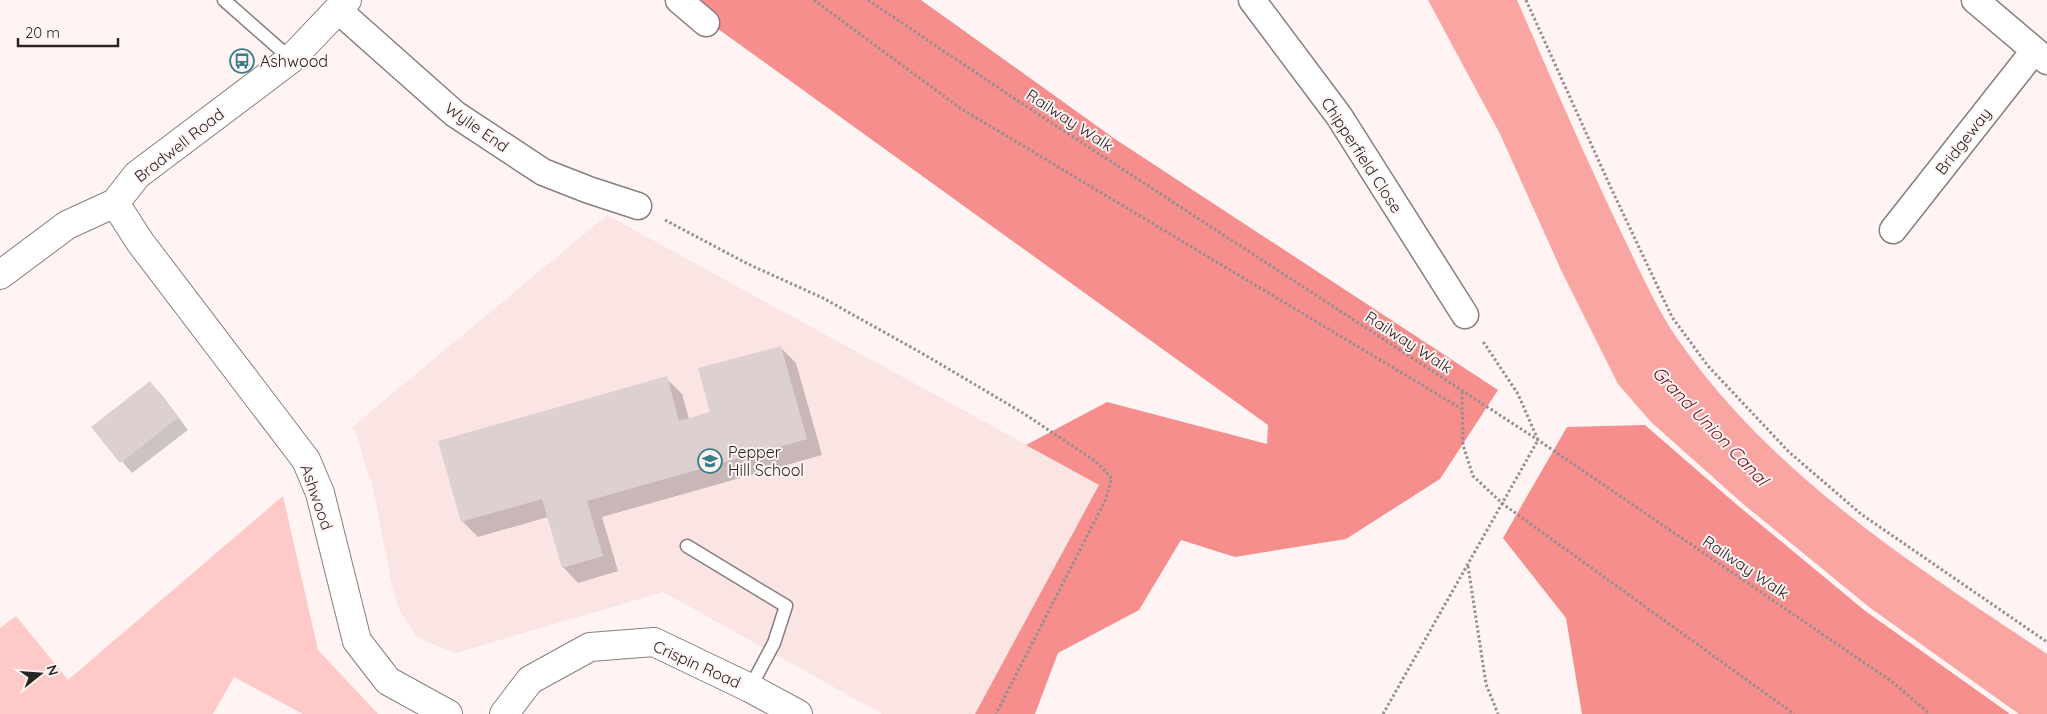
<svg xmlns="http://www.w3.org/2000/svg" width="2047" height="714" viewBox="0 0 2047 714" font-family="Quicksand,sans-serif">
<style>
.built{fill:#fbe5e4}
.green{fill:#fec9c6}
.forest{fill:#f58e8d}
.water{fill:#f9a5a2}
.shadow{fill:#0003}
.building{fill:#ddd0d0}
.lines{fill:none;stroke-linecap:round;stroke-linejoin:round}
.service-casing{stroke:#897d7d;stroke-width:15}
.minor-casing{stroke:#897d7d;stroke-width:29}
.tertiary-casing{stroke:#897d7d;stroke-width:30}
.path{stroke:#978f8f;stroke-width:3;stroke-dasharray:2.5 2.5;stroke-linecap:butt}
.service{stroke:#fff;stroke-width:12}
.minor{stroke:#fff;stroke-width:26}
.tertiary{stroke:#fff;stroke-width:28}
.labels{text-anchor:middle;stroke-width:4;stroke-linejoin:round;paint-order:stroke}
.poi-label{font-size:16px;fill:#2a2525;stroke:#fff4f3;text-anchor:start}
.street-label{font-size:16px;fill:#2a2525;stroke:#fff4f3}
.water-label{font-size:18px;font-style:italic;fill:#721720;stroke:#fff4f3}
</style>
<rect width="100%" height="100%" fill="#fff4f3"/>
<path class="built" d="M607,215L1100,485L975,714H882L663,592L456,653L422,640L416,636L400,611L393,591L371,478H369L356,433L352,427Z"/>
<path class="green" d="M283,496L318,650L378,714H303L234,677L213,714H0V628L16,616L68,680Z"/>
<path class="forest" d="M678,0H921L1115,139L1498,390L1440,479L1346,539L1235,557L1181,540L1139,610L1058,653L1035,714H975L1099,485L1026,445L1107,402L1267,444L1268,425Z
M1645,425L1736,504L1864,610L2010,714H1582L1566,618L1503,538L1567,427Z"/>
<path class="water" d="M1428,0H1517C1551,78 1585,157 1622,234C1641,273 1658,313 1684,348C1777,478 1916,567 2047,654V714H2019L1869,607L1742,503L1651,422L1618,384L1562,272L1500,134Z"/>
<path class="shadow" d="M780,347L796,363L822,455L602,517L618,571L578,583L563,567L548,517L478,537L462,521L666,378L682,394L689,419L711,413Z
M150,383L161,394L188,430L132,473L93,427Z"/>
<path class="building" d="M781,346L807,439L587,501L603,556L562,568L542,499L461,522L438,441L667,376L679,421L710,412L698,368Z
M150,381L178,418L120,463L91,427Z"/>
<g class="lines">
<g class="service-casing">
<path id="service" d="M224,0L291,59
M687,546L786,606L774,643L750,688"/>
</g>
<g class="minor-casing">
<path id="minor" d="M679,0L706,23
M1252,0L1339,116L1465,315
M1975,0L2047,61
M339,11L455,114L543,172L589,190L638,206
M1893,230L2034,51"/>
</g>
<g class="tertiary-casing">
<path id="tertiary" d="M115,203L140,242L306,460L320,493L357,641L388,681L448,714
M0,275L67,225L115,203L137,175L291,59L347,0
M504,714L530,680L590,647L654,642L750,688L798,714"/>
</g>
<path class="path" d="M814,0L960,108L1462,409
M868,0L1015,99L1538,440L1891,681L1930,714
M1526,0L1611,188L1672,317L1708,366L1789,452L1861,514L2047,642
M665,220L748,264L823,298L925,355L1023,413L1095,461L1112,478L1105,501L996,714
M1462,392L1463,445L1473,476L1503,504L1794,714
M1468,566L1486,684L1498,714
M1383,714L1538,440L1518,394L1482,340"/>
<use href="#service" class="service"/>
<use href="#minor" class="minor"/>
<use href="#tertiary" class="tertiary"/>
</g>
<defs>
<g id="bus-ring" transform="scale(1.25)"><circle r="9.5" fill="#fff4f3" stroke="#387e8a" stroke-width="1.5"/><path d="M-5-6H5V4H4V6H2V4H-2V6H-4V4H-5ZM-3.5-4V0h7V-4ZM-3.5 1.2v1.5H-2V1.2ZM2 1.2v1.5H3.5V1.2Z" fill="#387e8a"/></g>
<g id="school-ring" transform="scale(1.25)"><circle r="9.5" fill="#fff4f3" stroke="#387e8a" stroke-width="1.5"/><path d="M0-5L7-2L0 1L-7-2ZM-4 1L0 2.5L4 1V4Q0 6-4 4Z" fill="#387e8a"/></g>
</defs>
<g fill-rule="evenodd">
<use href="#bus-ring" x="242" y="61"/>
<use href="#school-ring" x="710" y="461"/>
</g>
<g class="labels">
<g class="poi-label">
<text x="260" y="67">Ashwood</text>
<text x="728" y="458">Pepper<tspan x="728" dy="18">Hill School</tspan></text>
</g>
<g class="street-label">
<text transform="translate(1070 120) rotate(33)" y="6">Railway Walk</text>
<text transform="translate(477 127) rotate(35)" y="6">Wylie End</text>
<text transform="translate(1963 141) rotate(-52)" y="6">Bridgeway</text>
<text transform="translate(179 145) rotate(-38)" y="6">Bradwell Road</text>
<text transform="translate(1362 155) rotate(57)" y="6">Chipperfield Close</text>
<text transform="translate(1409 342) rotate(33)" y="6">Railway Walk</text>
<text transform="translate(317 497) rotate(71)" y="6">Ashwood</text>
<text transform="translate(1746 567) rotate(34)" y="6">Railway Walk</text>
<text transform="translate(697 664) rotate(24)" y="6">Crispin Road</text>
</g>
<g class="water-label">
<text transform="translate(1710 426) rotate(46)" y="6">Grand Union Canal</text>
</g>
</g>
<g transform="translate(40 674) rotate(73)" stroke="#fff4f3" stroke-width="4" paint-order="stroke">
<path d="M0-4L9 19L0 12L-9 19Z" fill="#2a2525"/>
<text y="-8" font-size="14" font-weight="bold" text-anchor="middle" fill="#2a2525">N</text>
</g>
<path d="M18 38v8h100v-8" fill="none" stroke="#2a2525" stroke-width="2.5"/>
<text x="25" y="38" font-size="15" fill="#2a2525" stroke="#fff4f3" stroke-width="4" paint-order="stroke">20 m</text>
</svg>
